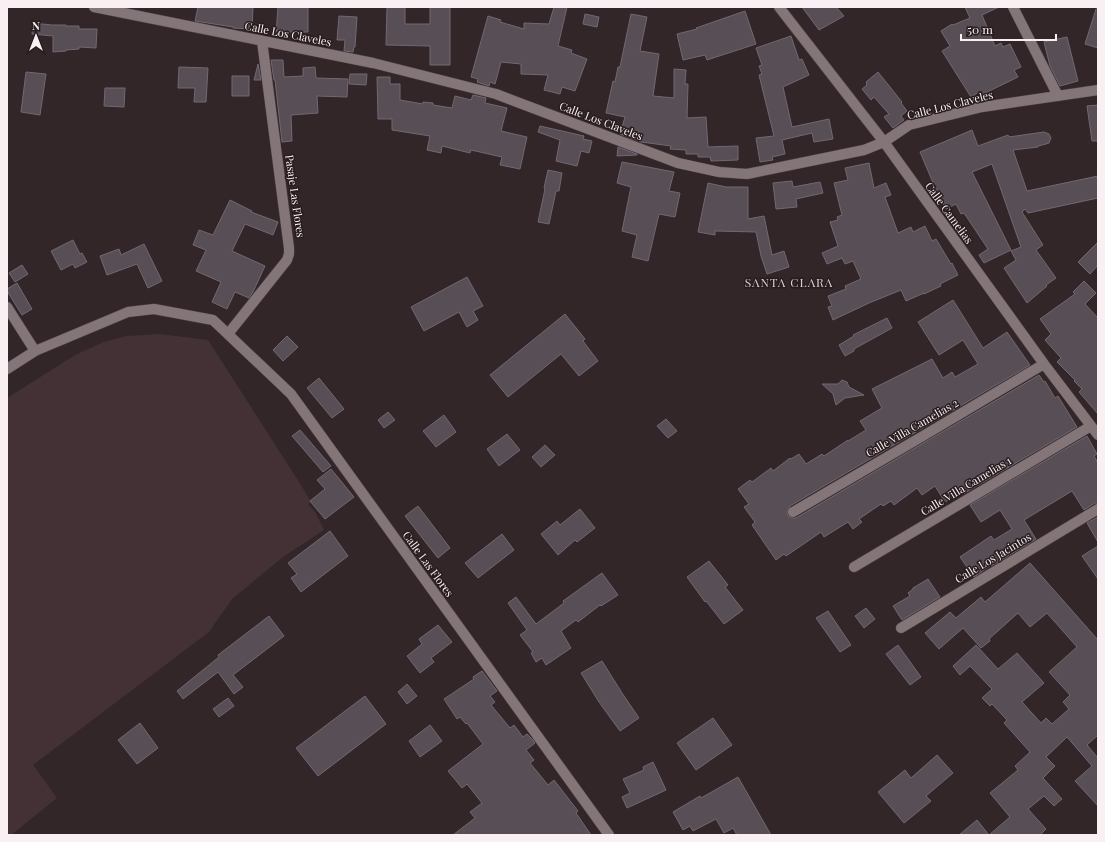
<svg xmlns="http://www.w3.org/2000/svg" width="1105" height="842" viewBox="0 0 1105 842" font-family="'Playfair Display',serif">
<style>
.built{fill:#433135}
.building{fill:#584e56;stroke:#736871}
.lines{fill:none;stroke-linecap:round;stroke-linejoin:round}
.minor-casing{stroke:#4f4547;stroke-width:11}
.minor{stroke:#847578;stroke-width:10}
.labels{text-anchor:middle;stroke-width:3;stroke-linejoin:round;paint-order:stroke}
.street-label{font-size:11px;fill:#f8f0f2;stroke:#281c1f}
.neighbourhood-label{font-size:12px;letter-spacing:1px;fill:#e0cfd3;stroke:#281c1f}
</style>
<rect width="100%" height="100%" fill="#322629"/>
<path class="built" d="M160,334L208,340L301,485L311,502L308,504L315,512L324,530L283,557L232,599L209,632L33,765L57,798L11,835H7V398L75,355L104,342L126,336Z"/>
<path class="building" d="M198,7H253L252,29L233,28V27L195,21Z
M278,7H308V32H288L287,35L276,34Z
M387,7H405V24H430V7H450V65H430V46L386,45Z
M554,7H567L558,46L572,50L571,53L587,59L575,91L562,87L560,94L544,90L548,75L521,74V64L501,62L495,84L490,82L489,86L477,82L478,79L471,77L488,16L501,20L500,22L524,29V23L549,24Z
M802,7H836L844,16L819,30Z
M965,7H999L982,15L995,46L1001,43L1003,47L1010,44L1021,67L1014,70L1018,77L981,95L979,92L971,97L942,51L950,46L941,31L952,24L953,25L970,18Z
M1096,9H1098V48L1085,44Z
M745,11L756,44L707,60L705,55L683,60L677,34L697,29L696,28Z
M585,14L599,17L597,27L583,24Z
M631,14L647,17L640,51L659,54L653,96L674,98V69L686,70L685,84H688L687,118L706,117L708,147L738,146V160L711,161L710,157H698V154H686V150L670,149L671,146L641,142L620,134L625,117L606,113L613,81L615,82L618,67H620Z
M339,16L357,17L355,47H354L353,52L344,51L345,40H337Z
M33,23L52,25H66V26H79V29H97L96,48L79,47V49L66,50V51L53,52V36L32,34Z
M791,36L799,60L802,59L809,75L783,87L792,127L829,119L833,139L814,142L812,133L782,140L785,154L772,157L773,160L760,162L756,138L774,136L759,75L762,74L759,66L762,65L756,48Z
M1067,37L1078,81L1060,86L1050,66L1044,42Z
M271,60H283L284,77L303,76V68L315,67L316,78L348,79L347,97L317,96L318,113L291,115L292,141L282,142L275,80H274Z
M258,64L261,80H254Z
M179,67L208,68L206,102H194L195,88H178Z
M26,72L46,74L40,115L21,112Z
M878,72L902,102L901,103L907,111L901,116L904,120L893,128L884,117L889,114L874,97L871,100L862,89L867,85L866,82Z
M350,74H367L366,85L349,84Z
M232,76H249V96H232Z
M377,77H390V84H400V100L423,104V102L433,103V105L452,108L455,96L471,100L473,95L486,98L485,103L507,108L501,131L527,137L520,169L500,165L502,157L471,150L470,153L442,146L441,153L427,150L430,136L392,130V119H378Z
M105,88H125L124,107L104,106Z
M1098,105V141H1092L1087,106Z
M540,126L584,136L583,139L592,141L589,153L581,151L577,166L556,161L560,140L538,132Z
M972,130L978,146L1008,135L1009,137L1044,132L1049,134L1051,138L1049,143L1046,144L1038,146V147L1013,150L1027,191L1098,176V198L1028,213L1025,209L1022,212L1043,245L1036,250L1056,278L1046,285L1047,286L1027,303L1004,268L1016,260L1011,251L1021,247L992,164L972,172L1011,250L984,263L979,255L988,249L964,213L961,214L956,204L946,209L934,185L920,152Z
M618,147L637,154V155L617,156Z
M622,162L674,172L669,191L680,193L675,217L659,214L648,261L632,257L637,235L622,231L631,187L617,183Z
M869,163L874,188L886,183L891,195L885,197L898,233L911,227L913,232L925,226L932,241L936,239L951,264L952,263L958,275L940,284L941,286L924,294V293L906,301L901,290L869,303L833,320L828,307L832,306L828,296L846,289L845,286L861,279L853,261L845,264L842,258L827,264L822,253L838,246L830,222L838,220L837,217L842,215L834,183L848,180L845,168Z
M548,170L562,173L559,191H556L549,224L538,222L545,189L544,188Z
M792,181L793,187L820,182L823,193L796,199L797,207L776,209L773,183Z
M708,183L726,187H748V219L764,216L772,255L784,251L789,267L767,274L761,256L756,232L715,231V235L698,232Z
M230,200L252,211L251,212L278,222L273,235L245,224L232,251L265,266L253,292L249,298L235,292L227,309L212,302L221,282L196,271L206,250L193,245L199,230L213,235Z
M73,240L80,254L82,253L87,262L75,268L73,264L61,270L51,251Z
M1098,242V265L1090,274L1078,262Z
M144,244L162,281L148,288L137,264L107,275L100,256L119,249L121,255Z
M22,265L28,274L15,282L9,273Z
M467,277L483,306L473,311L478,320L467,327L459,312L424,331L411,307Z
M1084,281L1096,293L1085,304L1098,318V414L1079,392L1082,389L1074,381L1075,380L1057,362L1061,358L1045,340L1051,334L1040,319L1075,294L1073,292Z
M17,283L32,309L22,315L7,291V289Z
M953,300L983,348L1007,332L1030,365L790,506L787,512L788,516L793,518H796L1039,375L1044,382L1045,381L1055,398L1058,396L1077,427L963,494L961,491L945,502L935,486L922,495L917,488L894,505L891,501L883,506L881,504L859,519L862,522L853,529L848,522L824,537L821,532L786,556L784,554L776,560L752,525L755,522L744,507L749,504L738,489L750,480L752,482L771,468L773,471L790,458L791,459L799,454L806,464L822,454L824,456L848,440V441L866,430L860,421L882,408L872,389L932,359L943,378L952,372L955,377L978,364L963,340L939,355L918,322Z
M565,314L585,339L583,341L598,361L579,376L561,354L508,397L490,375Z
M887,318L892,328L854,349V351L845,356L839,345L854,336L853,335Z
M287,336L298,347L283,361L273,350Z
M319,378L344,409L332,418L307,388Z
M842,380L847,382L849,387L864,395L845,398L836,405L833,394L822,384H838Z
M388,412L395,420L384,428L378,420Z
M444,415L456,432L436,447L423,431Z
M666,419L677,431L668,438L657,426Z
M300,430L331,466L323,472L292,436Z
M507,434L520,450L499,466L487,449Z
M1087,436L1097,454L1094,456L1098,463V503H1095L1084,510L1072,491L1024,520L1036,539L991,566V565L974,577L960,557L991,536L994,540L1012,529L1000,510L981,522L970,505Z
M545,445L555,455L541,467L532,457Z
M331,469L354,497L325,519L310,501L325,489L317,480Z
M418,506L450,548L438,558L405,516Z
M580,509L595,528L577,542L575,540L558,555L541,534L557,521L560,525Z
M1098,517V542L1087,523Z
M330,531L348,556L301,592L291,578L297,574L288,563Z
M502,534L514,550L478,578L465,563Z
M1098,546V579L1082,556Z
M709,561L728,585L725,587L743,610L724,624L706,601L705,602L687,577Z
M1030,563L1098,640V735L1087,745L1098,758V806L1075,781L1092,766L1067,737L1046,757L1055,766L1043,778L1062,799L1054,806L1044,796L1028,809L1046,829L1040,835H959L977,820L989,835L1010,817L990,793L1018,770L1015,766L1030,752L1004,723L1007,720L992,704L990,706L982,698L992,689L970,666L960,675L953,666L976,645L998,669L1017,653L1044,683L1022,702L1041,723L1046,718L1052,724L1069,709L1063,702L1070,695L1049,672L1077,647L1047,613L1030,627L1018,613L989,639L990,641L981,648L963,628L939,649L925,633L950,612L956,618L981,597L985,602Z
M602,573L618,595L601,606L600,605L578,622L576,620L561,631L571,648L546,665L542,658L536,662L531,653L533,652L520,635L527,630L508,603L516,597L536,624L564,603L563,601Z
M928,579L940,597L902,620L893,606L910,596L908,593L913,589V588Z
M866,608L875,619L864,628L855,616Z
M828,611L851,645L840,652L816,618Z
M269,616L284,636L233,675L243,687L234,694L218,672L183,699L177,691L219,657L218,655Z
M438,625L452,642L431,658L434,662L420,673L407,656L422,644L419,639Z
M898,645L921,677L910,685L886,654Z
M602,661L622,693L639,718L620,731L599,702L581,673Z
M482,671L497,691L490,696L495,702L491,705L510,728L514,725L523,737L527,734L533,740L535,743L526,750L534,760L530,763L548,785L554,780L578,811L576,813L591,835H453L475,818L470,812L482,803L467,784L462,788L448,771L483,744L467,723L466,724L460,717L457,719L444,699L474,679L473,677Z
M407,684L417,696L407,704L398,692Z
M365,696L386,724L318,776L296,748Z
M228,698L234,706L219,717L213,709Z
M713,718L732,745L696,770L677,743Z
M140,723L158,748L137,764L118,740Z
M430,725L442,741L420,757L409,741Z
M937,755L953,773L926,796L931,801L904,823L878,792L905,770L911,778Z
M653,762L666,790L627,808L622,797L630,793L623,779L644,770L643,767Z
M738,777L771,835H737L733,828L724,833L716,819L693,831L690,826L683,830L673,812L700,796L701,798Z"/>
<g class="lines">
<g class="minor-casing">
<path id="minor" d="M94,7L373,63L496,94L678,163L719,172L747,174L864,150L884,142L909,125L982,107L1098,90
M779,7L884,142L1044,364L1098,435
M1013,7L1058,96
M7,307L35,351
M228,334L287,260L289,254V248L262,41
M7,369L35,351L128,312L154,309L213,320L291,394L609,835
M793,512L923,436L1044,364
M854,567L1091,426
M901,628L1098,509"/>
</g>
<use href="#minor" class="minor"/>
</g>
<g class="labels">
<g class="street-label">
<text transform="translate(288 34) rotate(11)" y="4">Calle Los Claveles</text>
<text transform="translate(950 105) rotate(-14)" y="4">Calle Los Claveles</text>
<text transform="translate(601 121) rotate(21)" y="4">Calle Los Claveles</text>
<text transform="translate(295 196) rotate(82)" y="4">Pasaje Las Flores</text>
<text transform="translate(949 213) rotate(54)" y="4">Calle Camelias</text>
<text transform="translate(912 428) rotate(-30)" y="4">Calle Villa Camelias 2</text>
<text transform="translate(966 486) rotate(-31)" y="4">Calle Villa Camelias 1</text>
<text transform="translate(993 558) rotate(-31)" y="4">Calle Los Jacintos</text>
<text transform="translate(428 564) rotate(54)" y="4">Calle Las Flores</text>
</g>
<g class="neighbourhood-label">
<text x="789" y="287">SANTA CLARA</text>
</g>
</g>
<rect width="1105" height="842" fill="none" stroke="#f8f0f2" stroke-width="16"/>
<g transform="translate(36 36)" stroke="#281c1f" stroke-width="3" paint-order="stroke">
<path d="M0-3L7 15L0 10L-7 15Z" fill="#f8f0f2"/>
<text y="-6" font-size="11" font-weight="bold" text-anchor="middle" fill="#f8f0f2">N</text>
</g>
<path d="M961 34v6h95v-6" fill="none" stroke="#f8f0f2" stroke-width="2"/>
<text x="967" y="34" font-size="12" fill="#f8f0f2" stroke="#281c1f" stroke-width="3" paint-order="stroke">50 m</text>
</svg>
